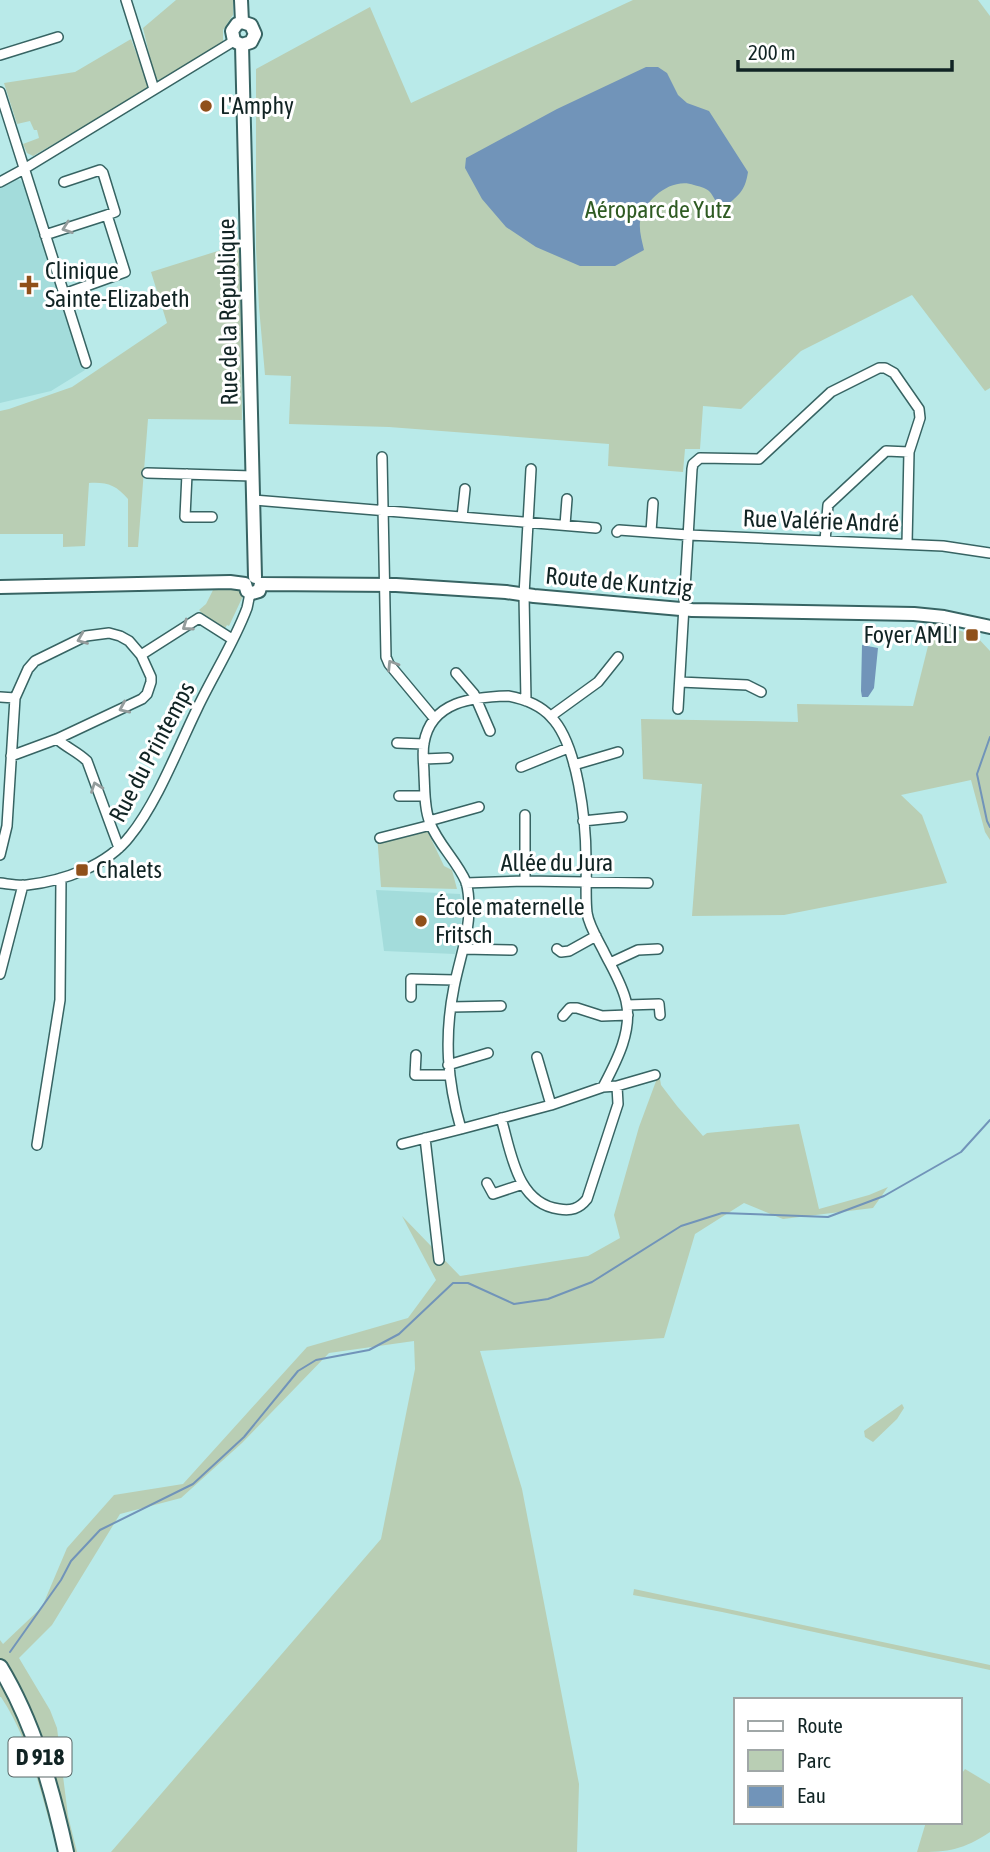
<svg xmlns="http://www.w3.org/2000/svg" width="990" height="1852" viewBox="0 0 990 1852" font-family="'Asap Condensed',sans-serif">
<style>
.built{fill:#a3dcdb}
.green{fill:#b9ceb4}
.water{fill:#7194b9}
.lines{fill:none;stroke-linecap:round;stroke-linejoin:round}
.stream{stroke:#7194b9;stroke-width:2}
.street-casing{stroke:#376463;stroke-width:12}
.secondary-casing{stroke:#376463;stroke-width:16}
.primary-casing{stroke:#376463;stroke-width:18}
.street{stroke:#fff;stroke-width:9}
.secondary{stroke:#fff;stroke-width:12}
.primary{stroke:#fff;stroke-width:14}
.oneway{stroke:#949c9c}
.poi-dot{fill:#90501a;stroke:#fff;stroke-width:2.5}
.labels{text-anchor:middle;stroke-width:6;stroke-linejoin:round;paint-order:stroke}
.shield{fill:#fff;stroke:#586666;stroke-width:2}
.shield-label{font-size:23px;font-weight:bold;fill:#112424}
.poi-label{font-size:24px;fill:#112424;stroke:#fff;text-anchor:start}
.park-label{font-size:24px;fill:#2f5b23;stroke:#fff}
.street-label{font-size:24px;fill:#112424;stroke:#fff}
</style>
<rect width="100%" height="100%" fill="#b9eae9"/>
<path class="built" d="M16,179L20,180L24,184L85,370L51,391L0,403V185Z
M376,890L460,894L462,905L461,926L455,954L384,951Z"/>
<path class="green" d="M176,0H233V15L223,30V44L160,80L155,79L143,28Z
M633,0H978L990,16V388L985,391L912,295L801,351L741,409L703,406L700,449H685L683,472L608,466L609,444L389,427L289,424L291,376L265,375L259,307L256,249V69L370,7L411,103Z
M131,39L148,84L146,91L33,156L27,153L23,144L39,138L37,130H34L30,121L17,124L4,83L75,72Z
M240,244L242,420L148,419L138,547H128V499C116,485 107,482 89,483L85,546L63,547V534H0V411L9,409L72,387L167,323L151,272Z
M228,588L239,590L243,596L229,626L227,625L223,632L209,621L199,610L206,604L213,590Z
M934,622L976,636L990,651V840L985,832L971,780L901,795L922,815L947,883L784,915L692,916L702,784L643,779L641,719L798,722L797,704L913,706Z
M418,825L426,828L444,866L452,870L457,889L381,887L377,834Z
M659,1073L661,1085L677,1106L703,1136L707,1133L799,1124L819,1209L869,1195L888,1187L873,1208L783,1219L744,1203L695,1234L664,1338L480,1351L522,1489L579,1784L577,1852H111L381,1539L415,1369L414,1341L329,1353L242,1443L181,1498L120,1514L52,1625L19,1658L50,1710L57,1728L68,1816L77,1852H58C42,1799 32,1744 1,1697H0V1640L3,1644L42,1607L67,1548L114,1495L183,1484L307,1347L408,1318L436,1280L402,1216L460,1276L588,1256L620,1238L614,1215L639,1127Z
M902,1404L904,1408L897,1419L873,1442L865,1437L864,1431Z
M634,1589L990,1665V1670L722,1612L633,1595Z
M965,1769L990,1784V1832C963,1850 949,1852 917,1852L926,1822H960V1776Z"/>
<path class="water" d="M646,67H658L667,73L678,95L687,103L709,111L748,172C745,192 738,196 723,208C715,204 715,197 709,191C706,188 698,186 694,185C671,177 644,200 640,222C639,231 642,241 644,250L615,266H580L536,247L506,227L482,199L465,168L466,158L557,109Z
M862,645L878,648L874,688L868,697H862L861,691Z"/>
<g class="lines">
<path class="stream" d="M990,737L977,774L987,821L990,827
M10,1652L61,1580L71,1561L100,1530L193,1484L244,1437L298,1371L316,1360L369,1350L399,1334L453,1283H468L514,1304L548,1299L592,1282L681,1226L722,1213L828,1217L884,1196L961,1152L990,1120"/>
<g class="street-casing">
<path id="street" d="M126,0L154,89
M0,55L58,37
M0,92L86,363
M0,182L24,169L234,41
M64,182L100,170L103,173L115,212L107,215
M45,235L107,215L125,272L64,294
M382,457L386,657L389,664L434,718
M147,473L253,476
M187,474L185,517H212
M253,500L596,528
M462,517L465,489
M565,525L567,499
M617,532L619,530L688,535L943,546L990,553
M651,532L653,503
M825,541L828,505L886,451L909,452
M141,655L199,618L232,639
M456,673L474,694L490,731
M680,682L747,685L761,692
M508,696C524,699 540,705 551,717C578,744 586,822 586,860C587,878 585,896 587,913C589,926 598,940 604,952C612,968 622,984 626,1001C633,1031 616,1062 603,1087L551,1105L461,1129C447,1080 444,1037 454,987C459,961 469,935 469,908C469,901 468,889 466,882C457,861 438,844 430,823C424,808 425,790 424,775C424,765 422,753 424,743C431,701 473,697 508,696Z
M0,697L15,698
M526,701L524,595L531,469
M678,709L692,469L693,464L700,458L759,459L831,392L879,368H885L894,373L919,409L920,418L909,452L907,544
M551,716L598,682L618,657
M57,739C67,748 78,752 87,761L119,848
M397,743L424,744
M424,759L448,758
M574,765L618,752
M521,767L568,748
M399,796H425
M525,815V881
M429,821L479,807
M583,821L622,817
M380,838L431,825
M0,855L7,826L15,698L28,669L35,661L86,636L109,633L120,636L129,641L141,655L151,677V682L147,694L142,699L57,739L11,756
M0,883C9,884 18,886 27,885C63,881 107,866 130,836C157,803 178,748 197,709C213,675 234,643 247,608C248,604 249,598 250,593
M466,883L525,881L648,883
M463,949L512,950
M557,949L561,952L569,951L596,936
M610,963L638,950L658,949
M0,974L23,885
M411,997V979L455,980
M627,1005L659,1004L660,1015
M451,1007L501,1006
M563,1016L570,1008H577L602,1016L628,1015
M416,1055L415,1075H449
M537,1057L551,1105
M448,1065L488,1053
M617,1086L655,1075
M501,1118C511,1151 516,1203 559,1209C571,1211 579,1209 587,1199L618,1104L617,1086L603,1087
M425,1138L439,1260
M402,1144L461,1129
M37,1145L60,1000L61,878
M487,1183L493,1194L523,1184"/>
</g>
<g class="secondary-casing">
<path id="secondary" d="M241,0L242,22
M242,22L251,25L255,34L251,42L242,45
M242,22L237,24L232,31L234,41L242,45
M242,45L255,577
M245,584L247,591L252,593L259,591L261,584
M261,584L396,585L506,592L534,596L692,610L914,614L944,617L990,627
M0,587L230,582L245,584"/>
</g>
<g class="primary-casing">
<path id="primary" d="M0,1667C34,1723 52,1789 66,1852"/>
</g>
<use href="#street" class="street"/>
<use href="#secondary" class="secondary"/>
<use href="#primary" class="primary"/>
</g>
<defs><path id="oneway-chevron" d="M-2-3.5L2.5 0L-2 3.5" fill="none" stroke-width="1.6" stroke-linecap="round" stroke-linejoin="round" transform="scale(1.75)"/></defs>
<g class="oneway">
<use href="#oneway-chevron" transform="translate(67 228) rotate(161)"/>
<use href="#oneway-chevron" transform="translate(187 626) rotate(145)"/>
<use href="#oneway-chevron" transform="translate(82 639) rotate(158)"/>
<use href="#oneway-chevron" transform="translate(392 665) rotate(-122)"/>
<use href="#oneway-chevron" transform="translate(124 708) rotate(156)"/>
<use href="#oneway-chevron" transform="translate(96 787) rotate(-110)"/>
</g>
<g class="poi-dot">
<circle cx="206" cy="106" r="7"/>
<path d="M25.5 274.5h7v7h7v7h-7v7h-7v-7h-7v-7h7z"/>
<rect x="965" y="628" width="14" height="14" rx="3.5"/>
<rect x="75" y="863" width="14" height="14" rx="3.5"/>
<circle cx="421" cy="921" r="7"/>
</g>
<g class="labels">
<rect class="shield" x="8.5" y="1737.5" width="63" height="39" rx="5"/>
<g class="shield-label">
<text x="40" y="1765">D 918</text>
</g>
<g class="poi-label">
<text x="220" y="114">L'Amphy</text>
<text x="45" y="279">Clinique<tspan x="45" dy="28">Sainte-Elizabeth</tspan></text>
<text x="958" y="643" text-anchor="end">Foyer AMLI</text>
<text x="96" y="878">Chalets</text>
<text x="435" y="915">École maternelle<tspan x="435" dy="28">Fritsch</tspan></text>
</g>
<g class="park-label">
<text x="658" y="218">Aéroparc de Yutz</text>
</g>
<g class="street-label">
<text transform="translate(228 312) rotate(-91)" y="8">Rue de la République</text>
<text transform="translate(821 521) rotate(2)" y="8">Rue Valérie André</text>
<text transform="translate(619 582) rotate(5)" y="8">Route de Kuntzig</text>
<text transform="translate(152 752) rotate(-62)" y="8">Rue du Printemps</text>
<text x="557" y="871">Allée du Jura</text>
</g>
</g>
<rect x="734" y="1698" width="228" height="126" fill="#ffffff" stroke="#a0a7a7" stroke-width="2"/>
<rect x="748" y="1721" width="35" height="10" fill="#ffffff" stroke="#a0a7a7" stroke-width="2"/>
<text x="797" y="1733" font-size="21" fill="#112424">Route</text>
<rect x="748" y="1750" width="35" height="21" fill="#b9ceb4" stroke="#a0a7a7" stroke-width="2"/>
<text x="797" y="1768" font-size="21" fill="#112424">Parc</text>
<rect x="748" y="1786" width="35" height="21" fill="#7194b9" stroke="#a0a7a7" stroke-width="2"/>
<text x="797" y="1803" font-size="21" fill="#112424">Eau</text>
<path d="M738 60v10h214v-10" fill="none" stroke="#112424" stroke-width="3.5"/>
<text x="748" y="60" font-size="21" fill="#112424" stroke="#ffffff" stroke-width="5" paint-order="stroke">200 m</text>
</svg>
